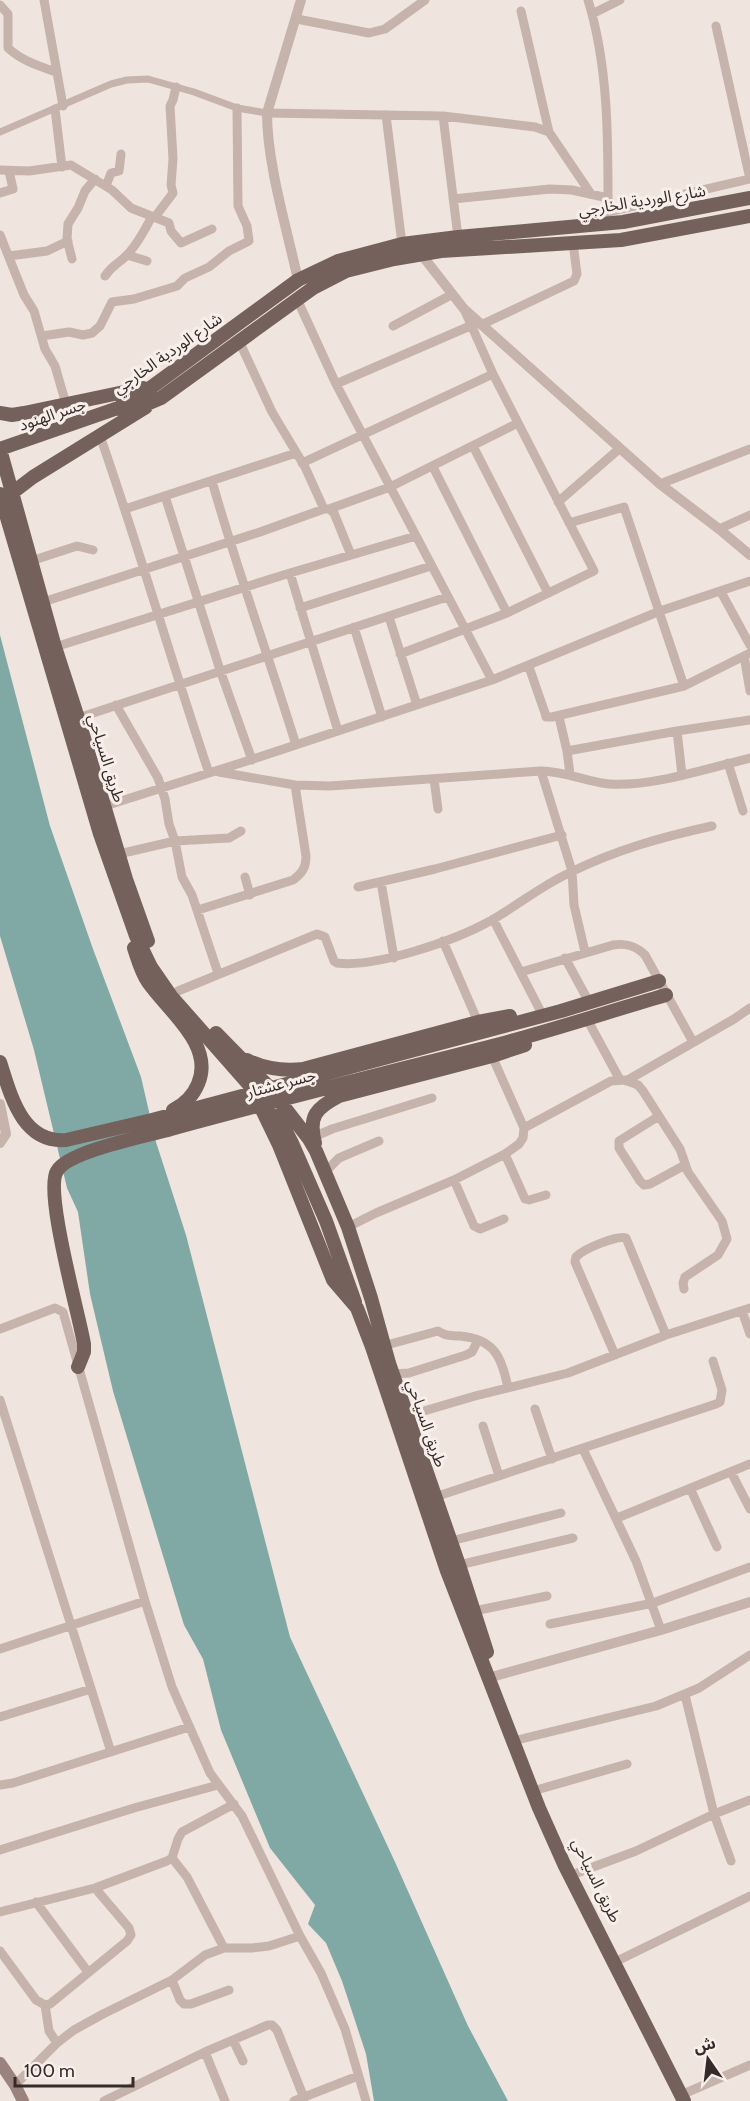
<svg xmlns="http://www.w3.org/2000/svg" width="750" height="2101" viewBox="0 0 750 2101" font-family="Cabin,'Noto Sans Arabic',sans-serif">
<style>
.water{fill:#80a9a5}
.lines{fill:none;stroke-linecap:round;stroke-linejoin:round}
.pedestrian{stroke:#c6b3ab;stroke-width:7}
.minor{stroke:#c6b3ab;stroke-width:9}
.tertiary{stroke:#c6b3ab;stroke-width:10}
.secondary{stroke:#9a837d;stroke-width:12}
.primary{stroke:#75615c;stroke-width:14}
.labels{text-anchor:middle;stroke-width:6;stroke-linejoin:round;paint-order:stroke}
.street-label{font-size:16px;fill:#352b29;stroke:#f8efea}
</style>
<rect width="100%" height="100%" fill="#efe5de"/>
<path class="water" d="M0,635L50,826L93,949L141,1077L156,1142L186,1235L290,1637L395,1862L468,2026L508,2101H374L366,2054L342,1981L326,1943L308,1924L315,1905L270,1848L221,1730L203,1659L184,1625L113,1391L90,1294L78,1212L67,1188L34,1050L0,936Z"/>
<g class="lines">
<path class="pedestrian" d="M0,132L111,84L127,80L148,79L194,92L237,108L267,113"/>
<path class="minor" d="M44,0L63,106
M588,0C610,71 608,150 608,224
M0,5L8,14V48C22,61 39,66 56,72
M521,11L549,132
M592,14L620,0
M297,19L369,33L385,29L425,0
M716,26L750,179
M55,109L62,167
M267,113L443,116L535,127L549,132L591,194
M386,115L402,244
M443,116L458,237
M0,170L29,171L71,165L112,190L131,208L169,223L171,231L181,243L212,229
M106,186L111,173L119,171L121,154
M0,193L13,189L9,171
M453,199L550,189L572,190L608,198
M608,212L750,179
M155,217L173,193L171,185L173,159L170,106L173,100L176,87
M0,235L24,295L34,311L45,349L55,366L66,404
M127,255L147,261
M9,256L47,251L68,241
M72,259L67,239L68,224L78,208L85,191L95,179
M105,276C113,264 117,265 126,256C137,245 145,230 152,216
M297,299L336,384L492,680
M483,324L574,281L577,274L573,243
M393,326L451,295
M42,336L69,332L83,335L92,333L100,326L112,302L134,299L177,286L185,278L209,267L229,251L249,241L247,226L238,206L237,108
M240,343L272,412L305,467L324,509
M336,384L470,326
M100,436C139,547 171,661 209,773
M473,446L548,593
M302,463L493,374
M433,467L507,613
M212,481C237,570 269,657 296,745
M660,484L750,449
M165,496L220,670L252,760
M558,502L619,449
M125,509L296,453
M329,509L390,487L518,423
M569,523L624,507L684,686
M719,529L750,515
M31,561L77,546L93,550
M290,573L338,731
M721,592L750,645
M43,602L260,532L324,509H329L334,513L351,555
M300,608L431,566
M389,617L417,705
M354,627L382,717
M55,647L290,573L416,536
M400,654L507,613L594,571L493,374L464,309
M744,656L750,691
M529,667L545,713L546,717H552L684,686L750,653
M116,705L158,778L165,799L169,824L175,841L182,877L192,895L218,973
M559,717L567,751L570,774
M78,718L447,597
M677,731L682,775
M567,751L677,731L750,720
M728,763L743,811
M541,771L572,871L574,905L585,952
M219,772L295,785L330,786L541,771C565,771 586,782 609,784C651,787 709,768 750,758
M434,779L438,809
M105,806L247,761L492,680L660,611L750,581
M119,854L175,841L229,838L241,831
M245,877L250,895
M381,882L394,958
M358,887L435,869L562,835
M198,910L293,880C302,873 306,868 306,856L295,785
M493,919L541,1012
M443,941L478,1022
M565,958L589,1002
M521,972L613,945C625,943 635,945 645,955L693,1042
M178,991L317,934L325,937L334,961L337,963C376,968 456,940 490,921C517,906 541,886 569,873C615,850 662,837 712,826
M587,1019L620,1080
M626,1081L734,1019L750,1008
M659,1116L619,1141V1148L640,1181L644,1185L650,1184L685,1165
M524,1128L611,1081L625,1080L638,1085L643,1091L680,1149L688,1172L722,1221L727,1239L718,1255L685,1277L683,1283L684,1289
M309,1139L332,1129L432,1098
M505,1154L525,1199L529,1200L546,1195
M325,1172L339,1158L379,1141
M454,1180L474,1226L480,1229L504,1219
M348,1227L376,1213L454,1180L505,1154L519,1144L523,1138L524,1128L492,1056
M742,1311L750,1334
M0,1329L55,1308L63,1312L145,1601L172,1687L210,1773L242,1816L300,1936L321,1973L345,2029L366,2101
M383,1346L438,1331C448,1337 449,1335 460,1336C495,1339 502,1358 508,1388
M615,1355L575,1262L576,1257C583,1249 617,1235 626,1238L666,1335
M392,1374L409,1373L466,1355L472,1352L478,1340
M0,1400L111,1752
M535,1409L552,1459
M407,1416L475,1396L568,1373L666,1335L750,1308
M483,1426L499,1476
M583,1449L636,1561L661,1630
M731,1472L750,1509
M690,1488L717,1547
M435,1497L716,1404L720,1402L722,1390L713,1361
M617,1518L750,1464
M451,1541L561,1513
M459,1565L573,1538
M474,1611L547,1596
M550,1624L653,1603L750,1567
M0,1649L145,1601
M685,1695L714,1814L731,1861
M0,1717L91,1689
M513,1741L656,1706L699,1688L750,1655
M0,1785L13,1783L189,1727
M533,1791L627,1764
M0,1850L134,1808L218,1785
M172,1858L187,1877L224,1948
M577,1873L636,1851L714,1814L750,1800
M36,1902L88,1972
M0,1912L95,1888L167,1861L172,1858L178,1839L182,1832L234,1804
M0,1951L36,2000L45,2005L50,2004L127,1941L131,1935L129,1928L95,1888
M617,1961L750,1896
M172,1980L180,2000L184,2004H191L229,1990
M45,2005L49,2031L57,2043
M233,2040L243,2061
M205,2052L225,2101
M15,2085L57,2043L74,2030L103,2014L172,1980L205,1955L224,1948H252L269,1946L300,1936
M681,2095L750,2065
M104,2101L205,2052L268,2025H272L277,2030L304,2098
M294,2101L358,2076"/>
<path class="tertiary" d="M421,254L464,309L660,484L719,529L750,555
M298,280C287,229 267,164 267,113L301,0
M0,1104L6,1134L0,1143
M495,1676L661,1630L750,1602"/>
<path class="secondary" d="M0,2063L15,2085L23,2101"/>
<path class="primary" d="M120,407L153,386L298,280L338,261L402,244L458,237L623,222L750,198
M0,413L12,415L24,413L143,388
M0,449L55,647L78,718L126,879L148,941
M0,449L115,409L142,406L161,398L313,288L346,271L394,259L441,251L621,240L750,216
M12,493L33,477L146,407
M0,494L100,834L136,936L151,967L171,996L251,1087L279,1145L333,1280L357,1308L372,1347L447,1571L539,1808L564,1864L684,2101
M134,948C138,960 141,972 148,982C168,1011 215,1045 198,1084C193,1096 185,1104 173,1110
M216,1033L268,1086L309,1139L316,1151L348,1227L371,1298L389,1363L459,1565L487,1652
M247,1060C265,1069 283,1071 303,1069L478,1022L510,1016
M0,1062C11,1096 22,1143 66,1140L152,1120L561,1011L659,981
M262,1110L275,1116L281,1122L292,1143L326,1221L355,1302
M315,1143C308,1116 316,1108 339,1096L492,1056L525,1045
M78,1367L84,1352V1344C79,1314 44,1191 57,1171C68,1151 147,1136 171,1129C280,1099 390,1072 500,1044C556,1029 611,1011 666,995"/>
</g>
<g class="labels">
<g class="street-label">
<text transform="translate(642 200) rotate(-9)" y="6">شارع الوردية الخارجي</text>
<text transform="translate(167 353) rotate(-35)" y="6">شارع الوردية الخارجي</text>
<text transform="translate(52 414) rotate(-19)" y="6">جسر الهنود</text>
<text transform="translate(107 758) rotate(73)" y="6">طريق السياحي</text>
<text transform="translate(281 1083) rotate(-15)" y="6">جسر عشتار</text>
<text transform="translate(427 1423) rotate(71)" y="6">طريق السياحي</text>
<text transform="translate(597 1880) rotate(64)" y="6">طريق السياحي</text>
</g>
</g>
<g transform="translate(708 2059) rotate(346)" stroke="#f8efea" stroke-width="4.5" paint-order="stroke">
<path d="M0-4.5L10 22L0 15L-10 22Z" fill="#352b29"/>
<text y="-9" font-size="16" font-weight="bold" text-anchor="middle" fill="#352b29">ش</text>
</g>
<path d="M15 2077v9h118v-9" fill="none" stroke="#352b29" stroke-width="3"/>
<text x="24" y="2077" font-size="18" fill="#352b29" stroke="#f8efea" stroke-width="4.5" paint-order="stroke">100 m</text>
</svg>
